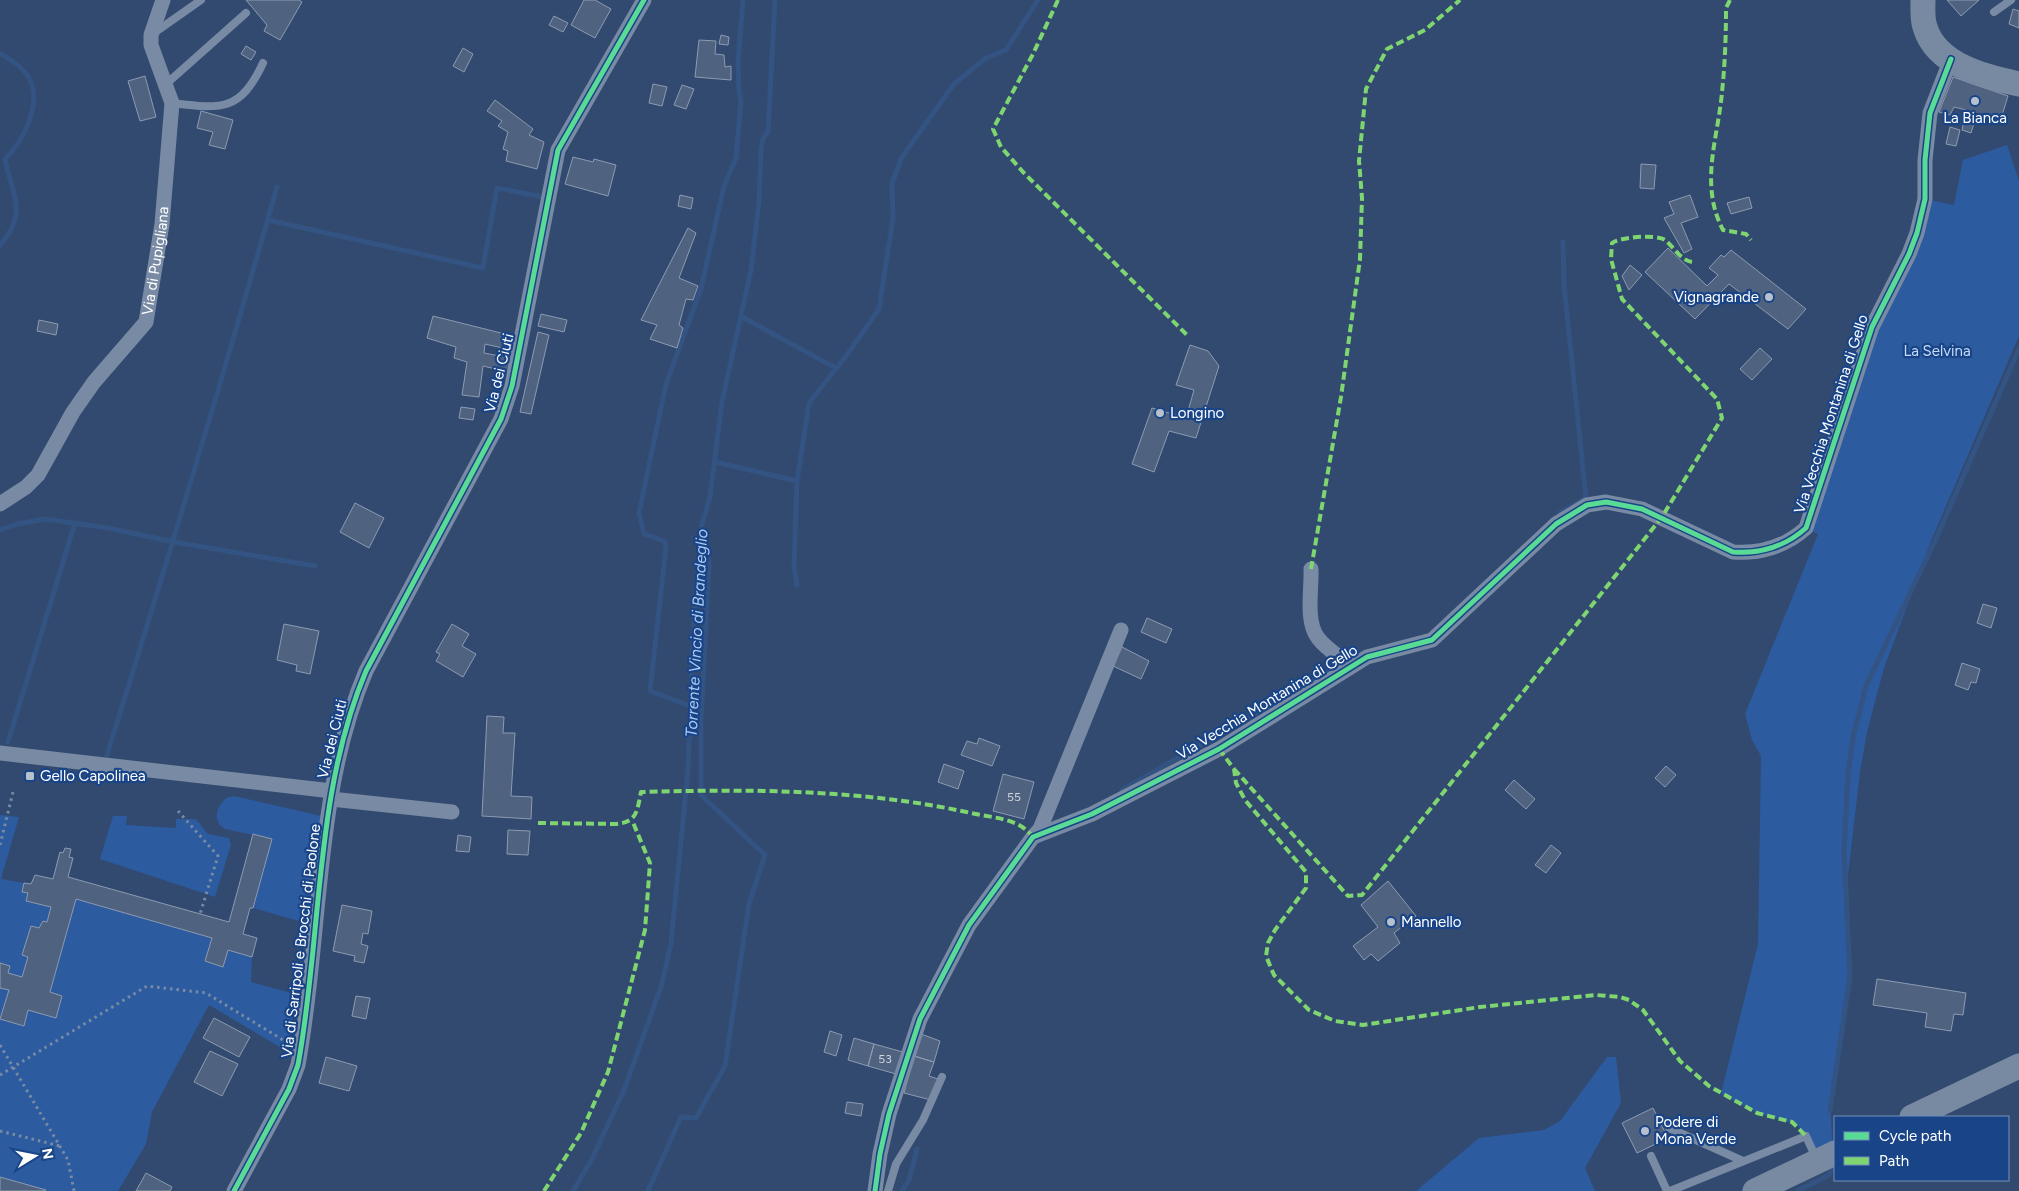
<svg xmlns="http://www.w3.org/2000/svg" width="2019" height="1191" viewBox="0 0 2019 1191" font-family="Figtree,sans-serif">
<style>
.green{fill:#2d5b9f}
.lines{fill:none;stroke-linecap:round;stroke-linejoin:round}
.stream{stroke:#335382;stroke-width:5}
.building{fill:#4f6280;stroke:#8d9bb2}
.path{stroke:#798ba4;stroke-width:3;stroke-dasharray:2.5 4;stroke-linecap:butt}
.service{stroke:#798ba4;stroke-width:8}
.minor{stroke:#798ba4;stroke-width:15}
.primary{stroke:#7889a2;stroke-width:25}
.quiet{stroke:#7fd670;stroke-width:4;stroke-dasharray:8 4;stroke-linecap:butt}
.cycleway-casing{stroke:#194588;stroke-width:8}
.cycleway{stroke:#5adb95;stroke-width:5}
.poi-dot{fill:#b7c0cd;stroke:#194588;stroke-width:2}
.labels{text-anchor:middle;stroke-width:4.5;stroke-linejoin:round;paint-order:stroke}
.number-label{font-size:12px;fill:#d3d8df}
.poi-label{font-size:15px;fill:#fff;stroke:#194588;text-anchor:start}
.street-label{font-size:15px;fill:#fff;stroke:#194588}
.park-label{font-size:15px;fill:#c6dcf9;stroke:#194588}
.water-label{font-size:16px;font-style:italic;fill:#adcbf4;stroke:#194588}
</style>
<rect width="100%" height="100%" fill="#324a6f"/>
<path class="green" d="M2007,145L2019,181V336L1931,541L1884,668L1867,732L1860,772L1848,875L1850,976L1830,1102L1833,1154L1818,1162L1803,1131L1796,1124L1757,1113L1721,1094L1758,944L1761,756L1752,740L1745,714L1818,534L1806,528L1925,199L1954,205L1963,160Z
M234,796L321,816L306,923L253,908L272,839L225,829C211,821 217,807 226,798Z
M0,815L19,817L1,879L24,883L22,891L28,893L27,901L51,907L47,922H43L39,928L31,926L23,955L28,957L22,977L8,973L10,966L0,963Z
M113,816H127L126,825L176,828V819H196L208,834L229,838L231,845L215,897L100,859Z
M76,899L212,938L206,961L223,967L228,950L252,957L251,982L295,994L290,1053L209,1005L152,1112L146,1144L118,1191H45L0,1177V988L9,990L1,1019L23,1026L28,1010L56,1017L62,996L50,992Z
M1607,1057H1616L1621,1103L1585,1168L1595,1191H1416L1479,1138L1544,1130L1560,1121Z"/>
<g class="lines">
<path class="stream" d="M0,53C10,60 23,67 29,78C43,104 23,141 5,159C12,196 29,212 0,245
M268,220L483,268L497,188L543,197
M742,317L836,368
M715,462L797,481
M1560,513L1586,498L1564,285L1563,242
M0,530L17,524L46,519L108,528L174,542L315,566
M797,585L794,567L797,481L809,403L849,352L879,309L893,218L892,183L902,157L954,84L986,58L1006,50L1038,0
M690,706L650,691L666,547L664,541L644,534L639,513L666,384L701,289L724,186L736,158L741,101L739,92L738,62L743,0
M8,742L75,523
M107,755C166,566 223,377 277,187
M1122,790L1340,664
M1830,1111L1850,976L1844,851L1848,775L1853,737L1866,686L1935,541L2019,349
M573,1191L592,1159L624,1090L662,984L671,943L688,770L694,615L702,524L710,497L722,402L751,270L759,201L761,149L763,138L768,132L775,0
M648,1191L681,1117L696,1118L725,1066L749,904L765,855L701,795V721L709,563L703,532
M902,1191L909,1180L917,1149
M1797,1191L1829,1175L1832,1167"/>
</g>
<path class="building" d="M246,0H299L302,2L280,40L264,31L267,25Z
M584,0H595L611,9L595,38L571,25Z
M1947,0H1979L1961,16Z
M2013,9L2019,11V28L2009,24Z
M554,16L568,23L563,32L549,25Z
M721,35L729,37L728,45L719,44Z
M699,40L716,41L715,54L724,55L725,67L731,66V80L695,77Z
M246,46L256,52L251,60L241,54Z
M463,48L473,54L464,72L453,66Z
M145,76L156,117L140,121L128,81Z
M1953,77L2008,96L2000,122L1977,114L1971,133L1962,130L1966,110L1954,107L1950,115L1939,112Z
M653,84L667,87L662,106L649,103Z
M682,85L694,89L686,109L674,105Z
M495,100L533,129L529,135L544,142L537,169L506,161L508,151L503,149L508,132L498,126L502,121L487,111Z
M201,111L233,120L225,149L209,145L213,132L197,128Z
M1950,127L1960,130L1956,146L1946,144Z
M573,157L593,162L594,159L616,165L608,196L565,184Z
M1641,164L1656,165L1654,189L1640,188Z
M680,195L693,198L691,209L678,206Z
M1690,195L1698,217L1681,223L1692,249L1684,253L1664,218L1674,214L1669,202Z
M1749,197L1752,208L1731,214L1727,203Z
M688,228L696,233L679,278L698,286L693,300L686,299L679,325L683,328L677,348L650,339L657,325L641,320Z
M1668,248L1707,286L1718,275L1709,268L1721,255L1724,257L1731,250L1806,309L1788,329L1729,284L1695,319L1645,272Z
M1630,265L1642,275L1629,290L1622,276Z
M541,314L567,320L564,332L538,326Z
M433,316L509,335L507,349L485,344L484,353L510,358L508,372L483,366L479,397L462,395L467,362L454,358L456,347L427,338Z
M39,320L58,324L56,335L37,331Z
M538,332L549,335L531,414L520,412Z
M1190,345L1208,351L1219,366L1196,438L1169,431L1154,472L1132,464L1152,408L1186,418L1194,390L1176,385Z
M1760,348L1772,359L1752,380L1740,369Z
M461,407L475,409L473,420L459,418Z
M355,503L384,518L369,548L340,532Z
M1983,604L1997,608L1991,628L1977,623Z
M1147,618L1172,629L1166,643L1141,632Z
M284,624L319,631L310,674L296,671L297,665L277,660Z
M452,624L469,634L462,646L476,654L463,677L436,661L440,654L436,652Z
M1122,647L1149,661L1141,679L1113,666Z
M1962,663L1980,669L1976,683L1971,682L1968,690L1955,685Z
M487,716L504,717L503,733H515L511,796L532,797L531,819L482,816Z
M979,738L1000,746L992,766L961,755L967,741L977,744Z
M944,764L964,771L958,789L938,782Z
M1666,766L1676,775L1665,787L1655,778Z
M1003,774L1034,782L1024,819L993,811Z
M1514,780L1535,799L1526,809L1505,790Z
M508,830L530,831L528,855L507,854Z
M253,834L272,839L253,908H250L243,934L257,938L252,957L228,950L223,967L205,961L212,938L76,899L50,992L62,996L56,1018L28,1010L24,1026L0,1019L9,990L0,988V963L10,966L8,973L22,977L28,957L22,955L31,926L39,928L43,921L47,922L51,907L26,901L28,893L22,892L24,883L31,884L35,875L53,879L60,852L63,853L65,848L71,849L69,857L73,858L68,877L229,922Z
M458,835L471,837L469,852L456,851Z
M1551,845L1561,853L1546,873L1535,865Z
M1388,881L1416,916L1394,933L1400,943L1378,961L1371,954L1364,960L1353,946L1378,927L1361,905Z
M342,905L372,911L368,934L363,933L361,944L368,946L364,963L354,961L355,956L333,951Z
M1877,979L1966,993L1963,1015L1954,1014L1951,1031L1925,1027L1927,1013L1873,1005Z
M356,996L370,998L366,1019L352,1016Z
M214,1018L250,1037L239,1057L203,1038Z
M830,1031L842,1035L836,1056L824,1052Z
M921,1034L940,1041L934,1062L914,1056Z
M854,1038L874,1044L868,1066L848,1060Z
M874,1044L903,1052L896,1074L868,1066Z
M210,1051L238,1064L222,1096L194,1082Z
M914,1056L934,1062L929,1076L938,1079L931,1100L904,1093Z
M326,1057L357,1066L349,1091L319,1083Z
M847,1102L863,1104L861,1116L845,1113Z
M1653,1108L1668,1138L1637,1153L1622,1123Z
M146,1173L172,1187L170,1191H136Z
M0,1177L46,1190L45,1191H0Z"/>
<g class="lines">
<path class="path" d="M178,811L218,856L200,914
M0,845L13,792
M0,1045L68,1160L74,1191
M0,1075L147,986L206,993L288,1043
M0,1131L60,1146"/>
<path class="service" d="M1994,12L2011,0
M154,33L201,0
M165,85L246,13
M172,103C221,109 240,112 263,63
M1669,1128L1743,1161
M1651,1156L1667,1191
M888,1191L896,1164L923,1120L942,1077
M1670,1191L1806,1136L1816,1158"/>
<g class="minor">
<path id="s1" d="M0,504L26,487L38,475L73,412L94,382L146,322L162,224L172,103L151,45V35L163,0"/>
<path d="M1311,569C1312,589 1305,621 1318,638C1326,649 1340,657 1351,666"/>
<path d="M0,753L332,791"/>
<path d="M331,799L452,812"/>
<path d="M1033,837L1040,829L1121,630"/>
<path d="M234,1191L289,1089L298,1065C322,936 314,793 366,671L501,419L512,386L558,150L644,0"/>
<path d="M875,1191L880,1154L889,1114L920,1019L969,925L1033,837L1092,814L1219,749L1367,657L1432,640L1556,524L1587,505L1606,502L1642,509L1733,552C1760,554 1786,546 1806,528L1872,327L1909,254L1917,233L1925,199V160L1930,113L1951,59"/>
</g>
<path class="primary" d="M1923,0C1923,8 1922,19 1925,27C1936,65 1985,77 2019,84
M1912,1117L2019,1066
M1755,1191L1835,1153"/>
<path class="quiet" d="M1058,0L1033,54L993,129L1001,147L1023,172L1189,337
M1730,0L1726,8C1726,36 1725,64 1722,92C1718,139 1699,184 1723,230L1746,234L1751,240
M1311,569L1341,397L1360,259L1362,198L1359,161L1366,89L1387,49L1425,30L1460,0
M1219,749L1234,769L1236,783L1245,800L1306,872V888L1275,930L1268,943L1266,956L1274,975L1309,1010L1335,1021L1363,1025L1480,1007L1596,995L1620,997L1629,1000L1643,1010L1680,1061L1709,1086L1757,1113L1792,1122L1806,1136
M1234,769L1348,896L1362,895L1662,517L1722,418L1717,399L1622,299L1611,259L1612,243C1620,237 1656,234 1665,240C1674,247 1680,260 1692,262
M538,823L616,824C638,822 637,810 641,792C752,789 862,789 971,813C993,818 1019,818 1033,837
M544,1191L581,1133L608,1072L645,930L650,863L632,820"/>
<g class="cycleway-casing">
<path id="cycleway" d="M234,1191L289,1089L298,1065C322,936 314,793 366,671L501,419L512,386L558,150L644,0
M875,1191L880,1154L889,1114L920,1019L969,925L1033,837L1092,814L1219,749L1367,657L1432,640L1556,524L1587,505L1606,502L1642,509L1733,552C1760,554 1786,546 1806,528L1872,327L1909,254L1917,233L1925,199V160L1930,113L1951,59"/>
</g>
<use href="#cycleway" class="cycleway"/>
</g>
<g class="poi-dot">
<circle cx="1975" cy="101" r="5"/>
<circle cx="1769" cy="297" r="5"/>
<circle cx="1160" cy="413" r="5"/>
<rect x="25" y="771" width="10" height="10" rx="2.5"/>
<circle cx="1391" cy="922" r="5"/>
<circle cx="1645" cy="1131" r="5"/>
</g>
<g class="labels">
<g class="number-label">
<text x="1014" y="801">55</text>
<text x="885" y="1063">53</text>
</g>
<g class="poi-label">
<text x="1975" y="123" text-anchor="middle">La Bianca</text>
<text x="1759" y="302" text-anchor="end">Vignagrande</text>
<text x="1170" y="418">Longino</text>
<text x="40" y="781">Gello Capolinea</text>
<text x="1401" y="927">Mannello</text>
<text x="1655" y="1127">Podere di<tspan x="1655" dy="17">Mona Verde</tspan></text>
</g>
<g class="street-label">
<text dy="5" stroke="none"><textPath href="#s1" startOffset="298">Via di Pupigliana</textPath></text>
<text transform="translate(499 373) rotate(-76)" y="5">Via dei Ciuti</text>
<text transform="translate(1831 414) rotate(-72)" y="5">Via Vecchia Montanina di Gello</text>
<text transform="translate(1267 702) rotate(-31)" y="5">Via Vecchia Montanina di Gello</text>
<text transform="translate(332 739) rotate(-76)" y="5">Via dei Ciuti</text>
<text transform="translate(301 941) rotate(-83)" y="5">Via di Sarripoli e Brocchi di Paolone</text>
</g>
<g class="park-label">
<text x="1937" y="356">La Selvina</text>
</g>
<g class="water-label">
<text transform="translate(696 633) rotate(-87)" y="6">Torrente Vincio di Brandeglio</text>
</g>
</g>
<rect x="1834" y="1116" width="175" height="65" fill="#194588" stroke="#758fb8"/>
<rect x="1844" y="1132" width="25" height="8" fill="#5adb95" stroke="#758fb8"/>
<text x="1879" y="1141" font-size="15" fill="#ffffff">Cycle path</text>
<rect x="1844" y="1157" width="25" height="8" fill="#7fd670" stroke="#758fb8"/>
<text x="1879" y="1166" font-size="15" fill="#ffffff">Path</text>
<g transform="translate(35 1156) rotate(80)" stroke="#194588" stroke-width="4" paint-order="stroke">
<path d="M0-4L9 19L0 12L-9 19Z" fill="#ffffff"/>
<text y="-8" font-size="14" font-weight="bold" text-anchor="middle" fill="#ffffff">N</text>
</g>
</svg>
